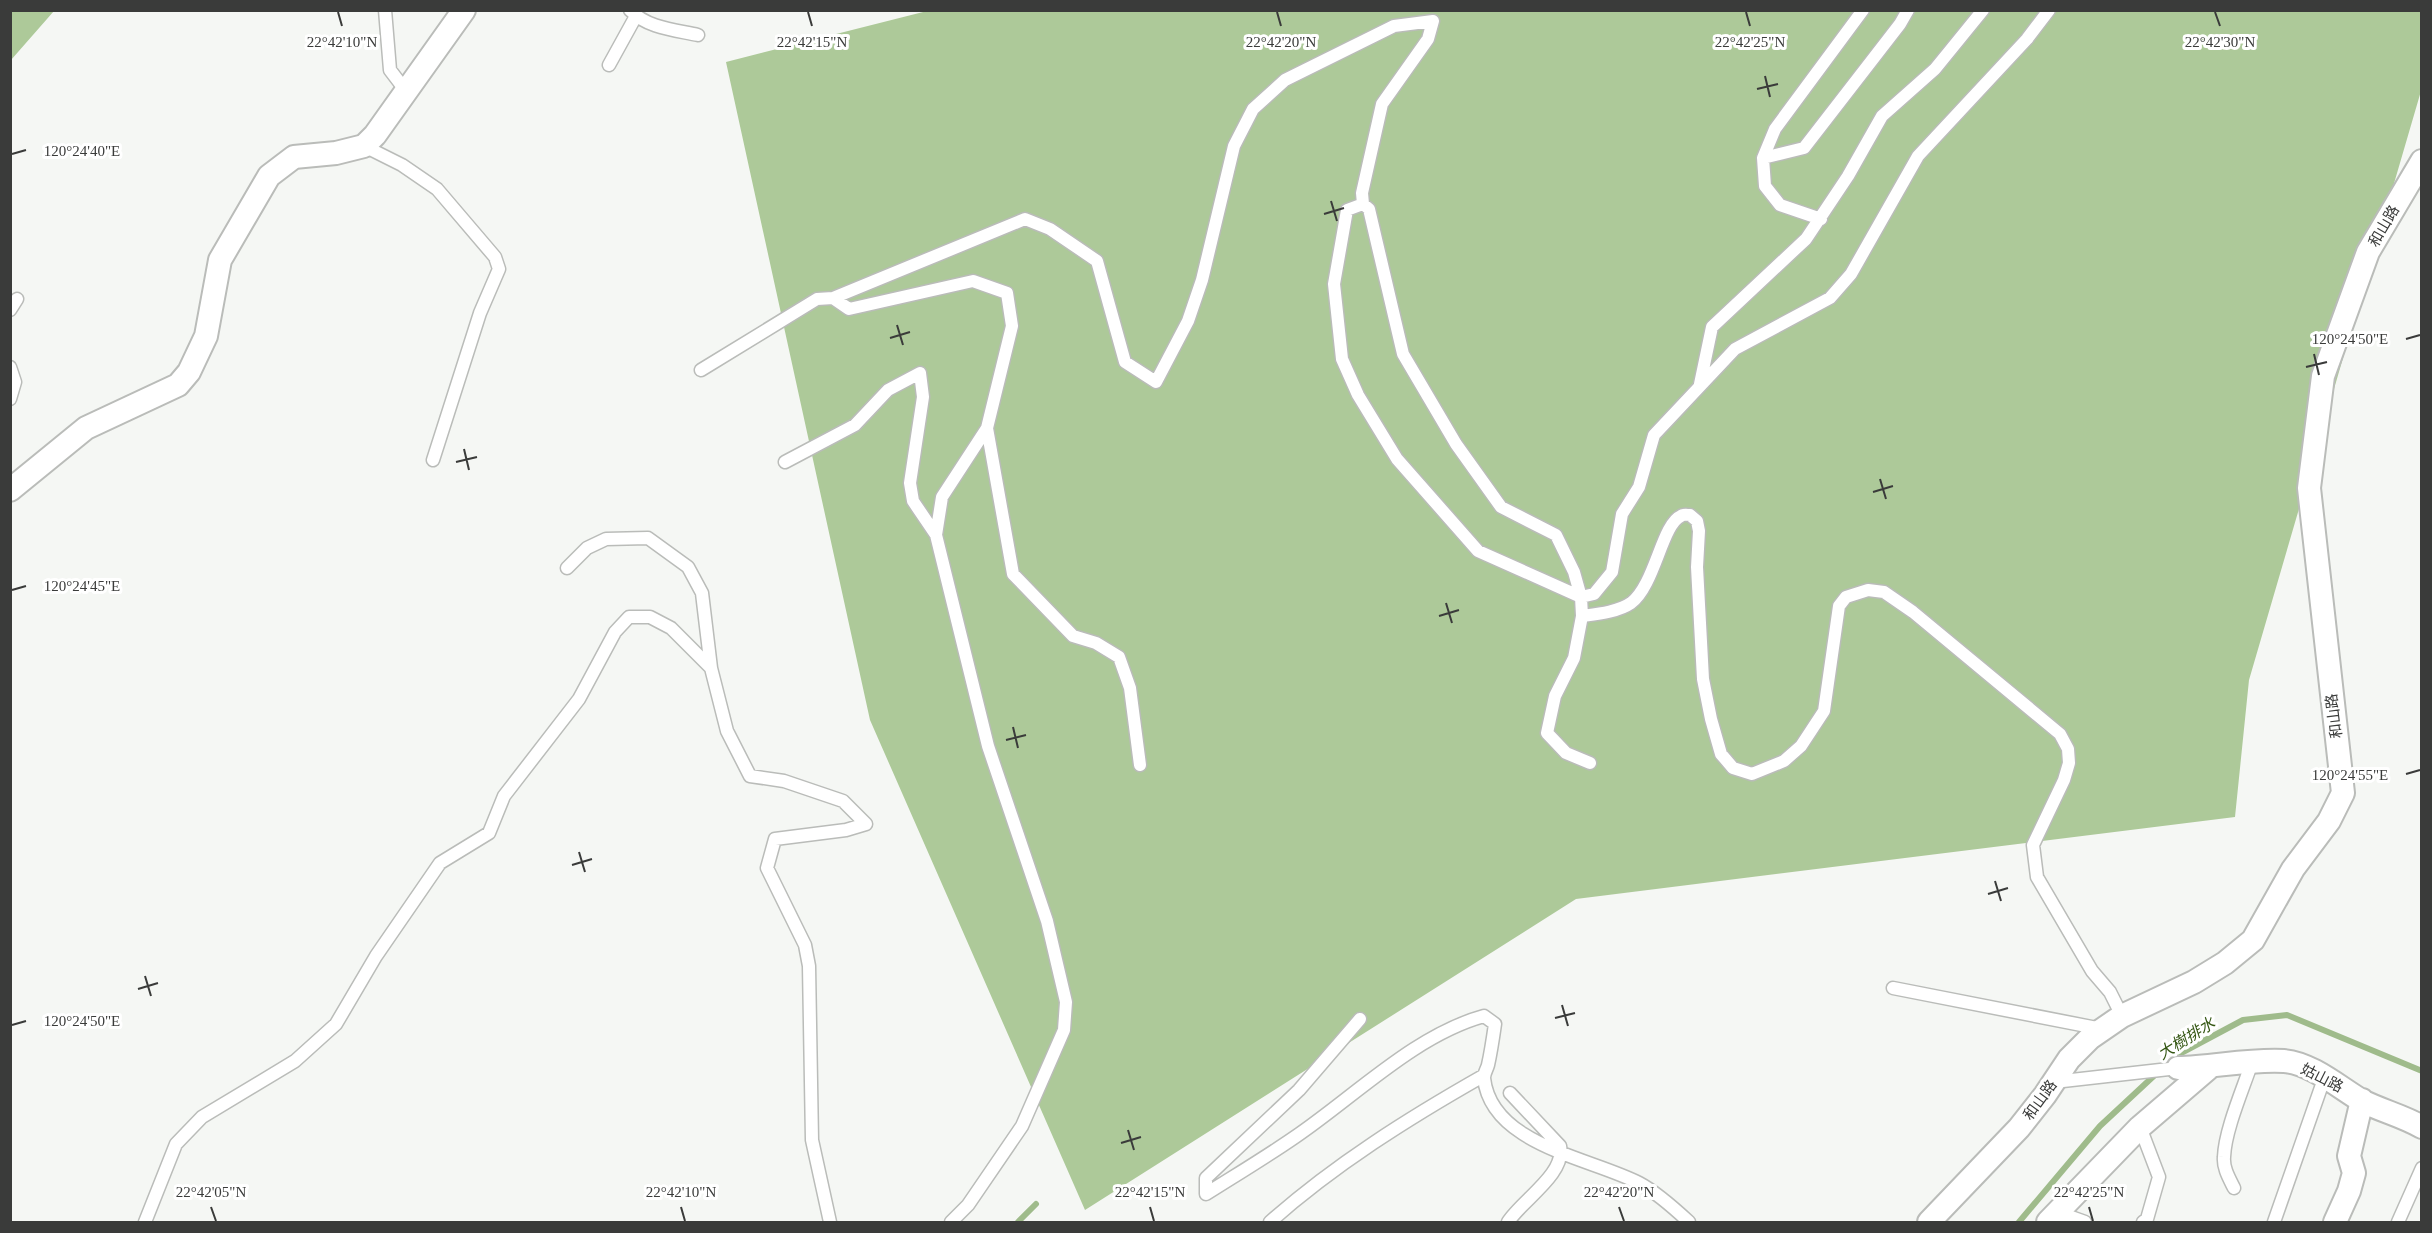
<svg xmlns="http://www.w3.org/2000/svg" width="2432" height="1233" viewBox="0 0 2432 1233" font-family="'Times New Roman','Noto Sans TC',serif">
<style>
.forest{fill:#adc999}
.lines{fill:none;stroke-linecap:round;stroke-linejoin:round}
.stream{stroke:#9fbb8b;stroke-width:6}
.service-casing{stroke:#babcb9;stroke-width:15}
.minor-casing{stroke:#babcb9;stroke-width:26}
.service{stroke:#fff;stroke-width:12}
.minor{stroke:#fff;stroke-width:22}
.ticks{fill:none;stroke:#3a3b3a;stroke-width:2}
.labels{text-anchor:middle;stroke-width:6;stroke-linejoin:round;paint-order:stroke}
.street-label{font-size:15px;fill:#3a3b3a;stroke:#fff}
.water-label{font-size:16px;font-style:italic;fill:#355714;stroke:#fff}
.ticks-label{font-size:15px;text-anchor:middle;fill:#3a3b3a;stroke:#fff;stroke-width:6;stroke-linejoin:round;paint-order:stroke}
</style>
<rect width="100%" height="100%" fill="#f5f7f4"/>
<path class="forest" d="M11,10L54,11L11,60L10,11Z
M931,10L2422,11L2421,91L2249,680L2235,817L1576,899L1085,1210L870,720L726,62Z"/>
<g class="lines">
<path class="stream" d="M2172,1061L2183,1052L2243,1020L2287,1015L2422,1071
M1018,1222L1036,1204
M2019,1222L2100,1126L2157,1073"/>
<g class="service-casing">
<path id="service" d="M385,10L390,70L406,91
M630,10C647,28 675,30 698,35
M1863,10L1775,129L1763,158L1804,148L1900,24L1908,10
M609,65L636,16
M364,146L402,165L437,189L495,257L499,269L480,313L433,460
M1763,158L1765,186L1780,205L1821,219
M1363,204L1369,209L1403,354L1456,444L1501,507L1556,535L1574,572L1581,597L1582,616L1574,658L1555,696L1547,733L1566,753L1590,763
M10,310L17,299
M10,367L15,382L10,399
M701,370L817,299L833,298
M1700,384L1712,327L1806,239L1848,176L1882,116L1935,69L1983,10
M987,428L1013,574L1073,636L1096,643L1119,657L1130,688L1140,765
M785,462L855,425L888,390L920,373L923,397L910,483L913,501L936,535L942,497L987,428L1012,326L1007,293L973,281L849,309L833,298L1025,219L1050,229L1097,261L1125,362L1156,382L1188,321L1202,280L1234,146L1253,109L1285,80L1394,26L1433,21L1428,39L1382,104L1362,193L1363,204L1347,210L1334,284L1342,359L1358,395L1397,459L1478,551L1581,597L1594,594L1612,572L1622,514L1639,487L1654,435L1735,349L1830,298L1851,274L1918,156L2027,39L2049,10
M936,535L988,746L1047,921L1066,1002L1064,1030L1022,1126L968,1205L951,1222
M567,568L587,548L606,539L648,538L688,567L702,593L711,668
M1582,616C1597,614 1618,612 1631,603C1655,585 1662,524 1681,516C1683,514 1687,515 1690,515L1697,521L1699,531L1697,567L1703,679L1711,719L1721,754L1733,768L1752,774L1784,761L1801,746L1824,711L1839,606L1846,597L1868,590L1884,592L1913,612L2060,734L2068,749L2069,763L2064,780L2033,845L2037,877L2092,971L2110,992L2122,1016
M1893,988L2102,1029
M1360,1019L1299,1090L1206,1178V1194C1236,1175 1266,1157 1295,1137C1354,1097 1415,1035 1484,1016L1495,1024C1493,1038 1491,1052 1488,1065C1487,1069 1484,1073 1484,1078C1491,1145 1591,1158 1639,1183C1656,1192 1675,1209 1689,1222
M2054,1082L2178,1068
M2140,1127L2159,1177L2147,1219L2143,1222
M2234,1188C2229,1178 2223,1168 2224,1157C2225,1130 2243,1089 2252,1062
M2057,1212L2085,1222
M145,1222L176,1144L202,1117L295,1061L336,1024L376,956L440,863L489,833L504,796L579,699L615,632L629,617H650L671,628L711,668L727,731L750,776L784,781L843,801L866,824L846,830L775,839L767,868L805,945L809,966L812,1140L830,1222
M1270,1222C1334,1165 1409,1118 1483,1076
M1508,1222C1522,1200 1566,1174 1560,1146L1510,1093
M2274,1222L2325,1076
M2398,1222L2422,1168"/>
</g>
<g class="minor-casing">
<path id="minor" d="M10,490L86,428L178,385L189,372L206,336L220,260L269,176L294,157L336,153L364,146L375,135L464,10
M2178,1068C2214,1067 2249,1059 2284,1061C2311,1063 2340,1088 2362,1101C2382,1111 2403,1116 2422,1127
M1929,1222L2019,1128L2045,1095L2069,1059L2090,1038L2122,1016L2194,982L2225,963L2253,940L2293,869L2329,821L2343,793L2309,488L2323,376L2368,252L2422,161
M2048,1222L2140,1127L2210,1067
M2335,1222L2349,1191L2354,1173L2349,1156L2362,1100"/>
</g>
<use href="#service" class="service"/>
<use href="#minor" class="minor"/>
</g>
<path class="ticks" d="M338,12L342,26M808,12L812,26M1277,12L1281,26M1746,12L1750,26M2215,12L2220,26M1765,76L1770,97M1757,89L1778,84M12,154L26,150M1331,201L1337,221M1324,214L1344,208M897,325L903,345M890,338L910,332M2406,339L2420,335M2314,354L2319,375M2306,367L2327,362M464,449L469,470M456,462L477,457M1880,479L1886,499M1873,492L1893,486M12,590L26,586M1446,603L1452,623M1439,616L1459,610M1013,727L1018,748M1006,740L1026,735M2406,774L2420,770M579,852L585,872M572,865L592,859M1995,881L2001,901M1988,894L2008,888M145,976L151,996M138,989L158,983M1562,1005L1568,1026M1555,1018L1575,1013M12,1025L26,1021M1128,1130L1134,1150M1121,1143L1141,1137M211,1207L216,1221M681,1207L685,1221M1150,1207L1154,1221M1619,1207L1624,1221M2089,1207L2093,1221"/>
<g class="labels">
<g class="street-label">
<text transform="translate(2384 226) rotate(-60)" y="5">和山路</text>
<text transform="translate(2334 716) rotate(-97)" y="5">和山路</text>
<text transform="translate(2322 1078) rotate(27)" y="5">姑山路</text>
<text transform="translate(2040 1100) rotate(-54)" y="5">和山路</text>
</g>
<g class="water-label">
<text transform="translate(2186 1038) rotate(-32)" y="6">大樹排水</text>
</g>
</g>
<g class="ticks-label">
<text x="342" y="47">22°42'10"N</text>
<text x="812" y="47">22°42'15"N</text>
<text x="1281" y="47">22°42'20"N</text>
<text x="1750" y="47">22°42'25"N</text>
<text x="2220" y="47">22°42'30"N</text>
<text x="82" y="156">120°24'40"E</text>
<text x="2350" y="344">120°24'50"E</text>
<text x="82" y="591">120°24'45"E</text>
<text x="2350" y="780">120°24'55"E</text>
<text x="82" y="1026">120°24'50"E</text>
<text x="211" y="1197">22°42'05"N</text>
<text x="681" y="1197">22°42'10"N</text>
<text x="1150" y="1197">22°42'15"N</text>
<text x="1619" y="1197">22°42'20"N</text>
<text x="2089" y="1197">22°42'25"N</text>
</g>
<rect width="2432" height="1233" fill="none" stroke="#3a3b3a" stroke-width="24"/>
</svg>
